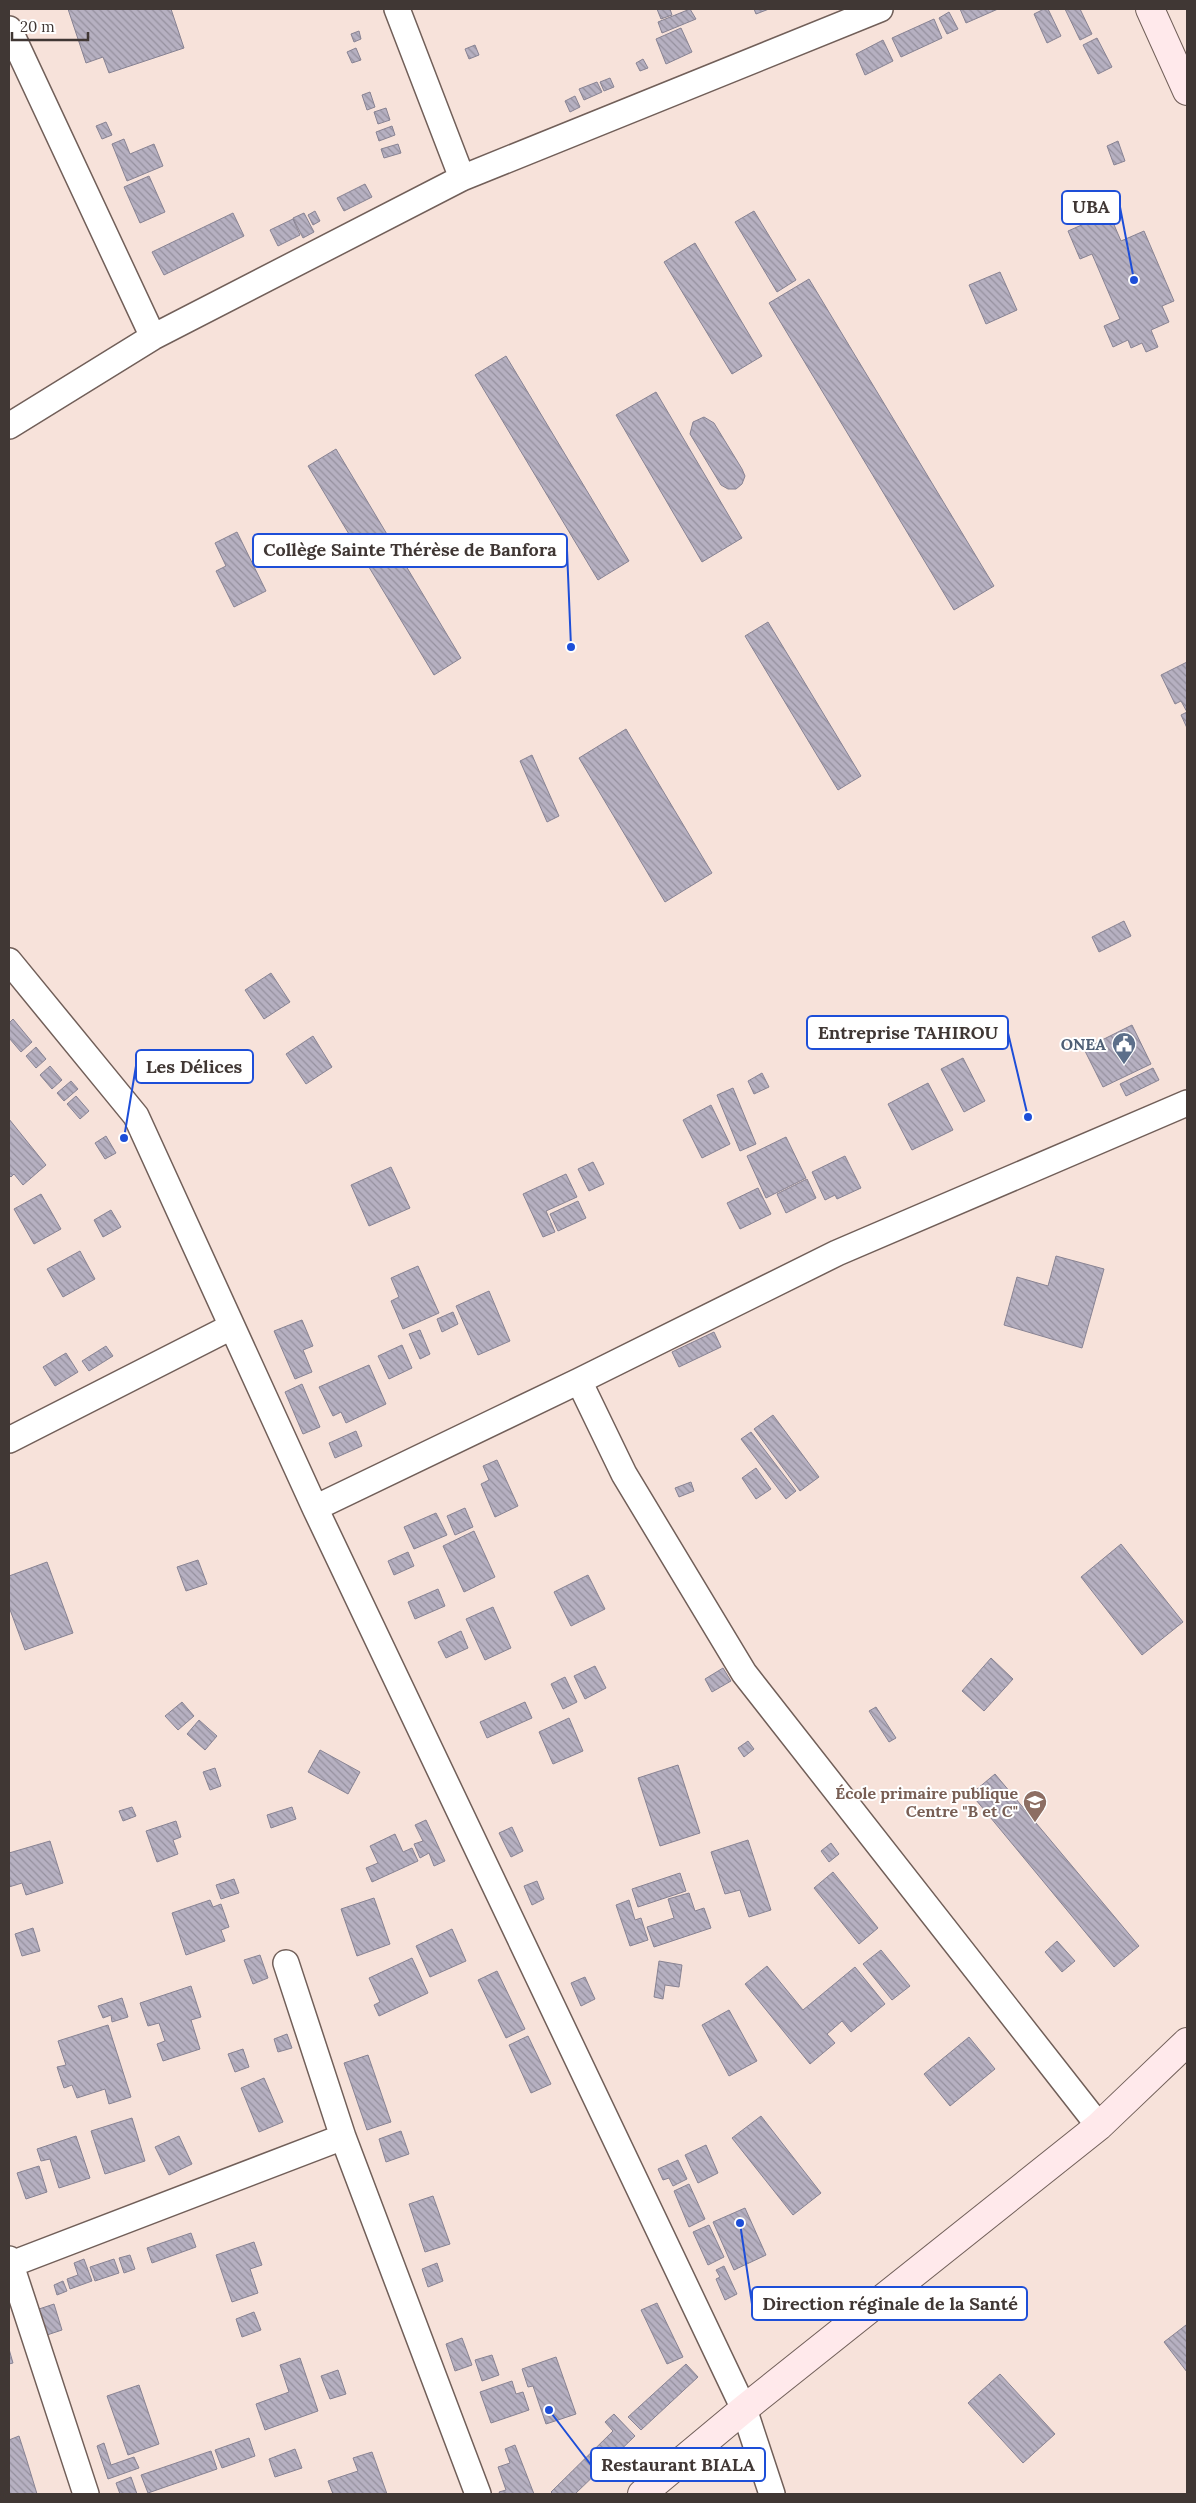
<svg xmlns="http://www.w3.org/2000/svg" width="1196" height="2503" viewBox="0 0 1196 2503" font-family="Lora,serif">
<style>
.building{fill:url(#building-back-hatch);stroke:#888393}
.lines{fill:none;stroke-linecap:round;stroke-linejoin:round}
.minor-casing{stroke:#715f59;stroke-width:28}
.secondary-casing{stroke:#715f59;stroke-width:30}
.minor{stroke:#fff;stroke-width:25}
.secondary{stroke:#ffe9eb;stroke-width:28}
.labels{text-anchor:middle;stroke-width:4;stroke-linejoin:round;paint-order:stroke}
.service-label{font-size:16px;font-weight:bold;fill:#4e5e75;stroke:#fff;text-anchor:end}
.education-label{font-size:16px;font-weight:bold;fill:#785e54;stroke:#fff;text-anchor:end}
.leader{fill:none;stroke:#1d4ed8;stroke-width:2}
.callout-dot{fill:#1d4ed8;stroke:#fff;stroke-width:2}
.callout{fill:#fff;stroke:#1d4ed8;stroke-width:2}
.callout-label{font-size:18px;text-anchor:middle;font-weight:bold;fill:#403734}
</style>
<defs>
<pattern id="building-back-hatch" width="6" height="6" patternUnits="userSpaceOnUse" patternTransform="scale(1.25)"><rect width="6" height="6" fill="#b6b0c1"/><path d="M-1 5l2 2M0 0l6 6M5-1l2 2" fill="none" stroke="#95909e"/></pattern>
</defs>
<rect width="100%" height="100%" fill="#f7e2da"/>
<path class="building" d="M68,9H171L184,48L109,73L103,57L86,63Z
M657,9H670L672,15L661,19Z
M690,9L696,19L662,33L658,22Z
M754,9H769L756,14Z
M960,9H998L966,23Z
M1044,9H1048L1061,36L1047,43L1034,14Z
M1065,9H1080L1092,34L1080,40Z
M949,12L958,29L947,34L939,18Z
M934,19L942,38L901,57L892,38Z
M681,28L692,52L666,64L656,39Z
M359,31L361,39L354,42L351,34Z
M1097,38L1112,67L1098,74L1083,45Z
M883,40L893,61L865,75L856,54Z
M475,45L479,55L469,59L465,49Z
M356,48L361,60L352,63L347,52Z
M643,59L648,68L640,71L636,63Z
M610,78L614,87L604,91L600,82Z
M597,82L602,92L584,100L579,89Z
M370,92L375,107L367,110L362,95Z
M575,96L580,107L570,112L565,101Z
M386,108L390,120L378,124L374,112Z
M106,122L112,135L102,139L96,126Z
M392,126L395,135L379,141L376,132Z
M124,139L130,154L154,144L163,166L127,181L112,144Z
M1118,141L1125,161L1114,165L1107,146Z
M398,144L401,153L384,158L381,149Z
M149,176L165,212L140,223L124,187Z
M365,184L372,197L344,211L337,198Z
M315,211L320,221L313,225L308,215Z
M754,211L796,280L777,292L735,222Z
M233,213L244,236L164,275L152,252Z
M304,213L314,232L303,238L293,218Z
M1109,213L1121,241L1144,231L1174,301L1162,306L1169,322L1151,330L1158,347L1146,352L1142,343L1131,348L1128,340L1113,347L1104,326L1120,319L1092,254L1080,259L1068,231Z
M293,219L300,235L278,246L270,230Z
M695,243L762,356L732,374L664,262Z
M1000,272L1017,310L986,324L969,285Z
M809,279L994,586L954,610L769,303Z
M506,356L629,561L598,580L475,375Z
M656,392L742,538L702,562L616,415Z
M704,417L714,423L742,469L745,476L742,484L736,489H728L721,485L690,434L693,422Z
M336,449L461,658L434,675L308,466Z
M237,532L266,591L234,607L216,571L226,566L215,543Z
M768,622L861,776L838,790L745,636Z
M1187,662V728L1181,715L1187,712L1181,701L1175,704L1161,675Z
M626,729L712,873L665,902L579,758Z
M532,755L559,816L547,822L520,761Z
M1124,921L1131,936L1099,952L1092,937Z
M271,973L290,1002L264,1019L245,990Z
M13,1019L32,1042L21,1052L9,1038V1023Z
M1132,1025L1151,1064L1103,1087L1084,1049Z
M313,1036L332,1067L306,1084L286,1054Z
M36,1047L46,1059L36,1068L26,1056Z
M963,1058L985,1101L964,1112L941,1069Z
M50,1066L62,1080L52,1089L40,1075Z
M1153,1068L1159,1080L1126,1096L1120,1084Z
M762,1073L769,1087L754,1094L748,1081Z
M71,1081L78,1089L64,1101L57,1093Z
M928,1083L953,1130L912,1150L888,1104Z
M733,1088L756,1144L740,1151L717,1095Z
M76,1096L89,1111L80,1119L67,1104Z
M711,1105L730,1144L702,1158L683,1120Z
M9,1119L46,1165L23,1185L14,1174L11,1177L9,1175Z
M106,1136L116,1153L105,1159L95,1143Z
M786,1137L806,1178L766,1198L747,1156Z
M845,1156L861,1188L837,1199L835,1195L825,1200L812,1172Z
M593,1162L604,1184L589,1191L578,1169Z
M391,1167L410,1208L369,1226L351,1185Z
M566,1174L577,1197L546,1211L555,1232L543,1237L523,1194Z
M807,1179L816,1198L786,1213L777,1194Z
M758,1188L771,1214L740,1229L727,1203Z
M41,1194L61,1229L34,1244L14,1209Z
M578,1201L586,1218L558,1231L550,1214Z
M111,1210L121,1227L103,1237L94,1220Z
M80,1251L95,1279L63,1297L47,1269Z
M1056,1256L1104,1269L1082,1348L1004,1325L1017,1277L1048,1286Z
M418,1266L439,1313L403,1329L391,1301L399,1297L391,1278Z
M489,1291L510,1341L478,1355L456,1306Z
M453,1312L458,1324L442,1332L437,1319Z
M302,1320L313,1346L303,1350L312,1372L295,1379L274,1331Z
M420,1330L430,1354L420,1359L409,1334Z
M714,1332L721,1347L679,1367L672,1352Z
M402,1345L412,1368L389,1379L378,1356Z
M106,1346L113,1356L89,1371L82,1361Z
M66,1353L78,1372L55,1386L43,1367Z
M369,1365L386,1404L346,1423L341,1412L333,1416L319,1387Z
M302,1384L320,1427L303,1434L285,1392Z
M773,1415L819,1477L800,1491L754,1429Z
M356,1431L362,1446L335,1458L329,1443Z
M751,1432L796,1491L786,1499L741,1439Z
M497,1460L518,1506L495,1517L481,1484L489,1480L483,1466Z
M756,1468L771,1489L756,1499L742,1478Z
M691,1482L694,1491L679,1497L675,1488Z
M465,1508L473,1527L455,1535L447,1516Z
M436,1513L447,1535L414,1549L404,1527Z
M474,1531L495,1577L464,1592L443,1546Z
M1121,1544L1183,1622L1142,1655L1081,1577Z
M408,1552L414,1566L394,1575L388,1561Z
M198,1560L207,1584L186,1591L177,1567Z
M47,1562L73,1633L25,1650L9,1607V1576Z
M588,1575L605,1609L571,1626L554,1592Z
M438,1589L445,1606L415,1619L408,1602Z
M493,1607L511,1648L485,1660L466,1619Z
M461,1631L468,1648L446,1658L438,1642Z
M991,1658L1013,1679L984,1711L962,1691Z
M595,1666L606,1688L585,1699L574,1676Z
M723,1668L731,1681L712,1692L705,1679Z
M565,1677L577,1702L563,1709L551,1684Z
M182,1702L194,1716L178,1730L165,1716Z
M525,1702L532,1718L487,1738L480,1722Z
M876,1707L896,1738L889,1742L869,1711Z
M569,1718L583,1751L553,1764L539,1732Z
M199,1720L217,1736L205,1750L187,1734Z
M748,1741L754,1749L744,1757L738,1748Z
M320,1750L360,1772L348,1794L308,1772Z
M678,1765L700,1833L660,1846L638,1778Z
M215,1768L221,1786L210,1790L203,1772Z
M995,1774L1139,1946L1114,1967L971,1794Z
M132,1807L136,1816L123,1821L119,1811Z
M292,1807L296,1819L271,1828L267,1815Z
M426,1820L445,1861L434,1866L429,1853L420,1858L414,1844L423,1841L415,1825Z
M176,1821L181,1837L173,1840L178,1854L157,1862L146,1831Z
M512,1827L523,1851L511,1857L499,1833Z
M395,1834L403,1852L412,1848L418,1861L372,1882L366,1868L378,1863L370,1846Z
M748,1840L771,1910L749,1917L740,1890L725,1894L711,1852Z
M50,1841L63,1883L26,1895L22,1883L9,1887V1853Z
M831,1843L839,1854L829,1862L821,1851Z
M833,1872L878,1928L859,1944L814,1888Z
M680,1873L686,1891L638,1907L632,1889Z
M234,1879L239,1893L221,1899L216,1885Z
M537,1881L544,1899L532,1905L524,1886Z
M689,1893L695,1911L704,1908L711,1928L654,1947L647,1927L674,1918L668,1899Z
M374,1898L390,1944L357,1956L341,1909Z
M210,1900L213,1907L221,1904L229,1927L221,1930L225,1941L186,1955L172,1913Z
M629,1900L635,1920L641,1918L648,1940L630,1946L616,1905Z
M33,1928L40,1951L22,1956L15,1934Z
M452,1929L466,1961L430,1977L416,1946Z
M1057,1941L1075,1961L1062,1972L1045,1952Z
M881,1950L910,1986L892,2000L863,1964Z
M260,1955L268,1978L253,1984L244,1960Z
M412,1958L428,1993L379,2016L374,2005L380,2002L369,1978Z
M659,1961L682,1965L679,1987L665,1985L663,1999L654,1997Z
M767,1966L803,2010L855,1967L885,2004L851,2032L842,2021L827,2034L835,2043L810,2064L745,1984Z
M497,1971L525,2029L506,2038L478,1980Z
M585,1977L595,1999L581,2006L571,1983Z
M191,1986L201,2017L191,2020L200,2049L163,2061L157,2044L165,2041L159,2023L148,2026L140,2003Z
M122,1998L128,2017L112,2022L111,2015L103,2018L98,2006Z
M729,2010L757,2061L729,2076L702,2025Z
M108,2025L131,2097L109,2104L105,2089L77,2098L72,2085L64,2088L57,2067L66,2065L58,2041Z
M287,2034L292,2048L278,2052L274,2039Z
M528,2036L551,2084L531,2093L509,2045Z
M969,2037L995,2069L950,2106L924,2074Z
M243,2049L249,2067L235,2072L228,2054Z
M368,2055L391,2122L367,2130L344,2063Z
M264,2078L283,2122L259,2132L241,2088Z
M761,2116L821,2193L793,2215L732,2138Z
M132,2118L145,2161L105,2174L91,2131Z
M401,2131L409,2154L386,2162L379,2139Z
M76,2136L90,2178L59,2188L50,2159L41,2161L37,2149Z
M179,2136L192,2164L169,2175L155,2147Z
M706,2145L718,2173L698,2183L685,2155Z
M678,2160L687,2179L673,2186L669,2178L663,2180L658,2169Z
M39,2166L47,2192L26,2199L17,2173Z
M689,2184L705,2219L689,2227L674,2191Z
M433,2196L450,2244L425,2252L409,2204Z
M745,2208L766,2255L734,2270L713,2222Z
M709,2225L724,2257L708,2265L693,2232Z
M191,2233L196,2247L152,2263L147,2248Z
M254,2242L262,2265L250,2269L258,2293L232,2302L216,2255Z
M130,2255L135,2269L124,2273L119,2258Z
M84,2259L92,2281L70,2289L67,2279L78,2275L74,2263Z
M114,2259L119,2273L95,2281L90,2267Z
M437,2263L443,2281L428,2287L422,2269Z
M724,2266L737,2294L725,2300L716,2279L720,2277L716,2270Z
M63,2281L67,2291L57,2295L54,2285Z
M657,2303L683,2357L667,2364L641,2310Z
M54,2304L62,2330L47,2335L39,2309Z
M254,2312L261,2330L242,2337L236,2319Z
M1186,2325L1187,2326V2372L1164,2342Z
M462,2338L472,2365L455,2371L446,2344Z
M9,2349L13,2363L9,2364Z
M492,2355L499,2375L482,2381L475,2360Z
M556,2357L576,2414L546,2424L533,2386L528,2387L522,2369Z
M300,2358L318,2411L265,2430L256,2404L289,2392L280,2365Z
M686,2364L698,2377L641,2430L628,2417Z
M338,2370L346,2394L330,2399L321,2376Z
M1000,2374L1055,2434L1023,2463L968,2403Z
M512,2381L516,2394L523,2392L529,2410L491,2423L480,2392Z
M139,2385L159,2444L128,2455L107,2396Z
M614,2414L635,2436L575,2494H553L551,2492L613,2431L605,2422Z
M19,2436L27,2461L37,2494H9V2440Z
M249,2438L255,2456L222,2468L215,2450Z
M104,2443L111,2465L134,2457L139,2468L108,2479L97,2446Z
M515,2445L534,2494H500L499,2492L506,2490L498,2467L510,2463L505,2449Z
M295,2449L302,2468L275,2477L269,2459Z
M211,2451L217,2469L148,2493L141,2475Z
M372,2452L387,2494H333L328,2481L358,2471L353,2458Z
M131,2477L137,2494H120L116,2483Z"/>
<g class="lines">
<g class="minor-casing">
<path id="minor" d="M397,9L462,178
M9,29L153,337
M9,426L153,337L462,178L880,9
M9,961L136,1116L315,1508L744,2409L772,2494
M579,1381L624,1474L744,1673L1099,2126
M9,1440L231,1327
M315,1508L579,1381L837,1253L1187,1103
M286,1963L343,2137L478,2494
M9,2259L86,2494
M9,2265L343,2137"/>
</g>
<g class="secondary-casing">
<path id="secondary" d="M1150,9L1187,91
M642,2494L744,2409L1099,2126L1187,2042"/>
</g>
<use href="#minor" class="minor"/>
<use href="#secondary" class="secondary"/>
</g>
<defs>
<g id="civic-pin" transform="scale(1.25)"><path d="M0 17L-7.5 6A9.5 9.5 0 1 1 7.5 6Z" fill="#5c6f8a" stroke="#fff"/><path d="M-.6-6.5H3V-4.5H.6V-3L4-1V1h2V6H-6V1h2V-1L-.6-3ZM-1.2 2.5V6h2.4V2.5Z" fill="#fff"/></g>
<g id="school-pin" transform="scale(1.25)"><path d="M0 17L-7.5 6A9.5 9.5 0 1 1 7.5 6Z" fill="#8d6e63" stroke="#fff"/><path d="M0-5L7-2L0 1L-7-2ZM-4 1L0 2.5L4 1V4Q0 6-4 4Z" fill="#fff"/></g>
</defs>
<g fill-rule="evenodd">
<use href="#civic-pin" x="1124" y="1044"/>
<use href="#school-pin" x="1035" y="1802"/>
</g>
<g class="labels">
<g class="service-label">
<text x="1106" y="1050">ONEA</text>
</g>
<g class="education-label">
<text x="1018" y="1799">École primaire publique<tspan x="1018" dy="18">Centre "B et C"</tspan></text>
</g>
</g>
<path class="leader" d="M1134 280L1120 207M571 647L567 550M1028 1117L1008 1033M124 1138L136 1066M740 2223L752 2304M549 2410L591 2465"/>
<g class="callout-dot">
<circle cx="1134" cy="280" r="5"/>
<circle cx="571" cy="647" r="5"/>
<circle cx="1028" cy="1117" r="5"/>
<circle cx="124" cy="1138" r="5"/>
<circle cx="740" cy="2223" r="5"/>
<circle cx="549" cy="2410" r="5"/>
</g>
<g class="callout">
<rect x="1062" y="191" width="58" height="33" rx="5"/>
<rect x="253" y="534" width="314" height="33" rx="5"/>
<rect x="807" y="1016" width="201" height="33" rx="5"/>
<rect x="136" y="1050" width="117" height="33" rx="5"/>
<rect x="752" y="2287" width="275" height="33" rx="5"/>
<rect x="591" y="2448" width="174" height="33" rx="5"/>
</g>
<g class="callout-label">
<text x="1091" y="213">UBA</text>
<text x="410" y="556">Collège Sainte Thérèse de Banfora</text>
<text x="908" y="1039">Entreprise TAHIROU</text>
<text x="194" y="1073">Les Délices</text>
<text x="890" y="2310">Direction réginale de la Santé</text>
<text x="678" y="2471">Restaurant BIALA</text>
</g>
<rect width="1196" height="2503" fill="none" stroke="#403734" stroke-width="20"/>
<path d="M12 32v8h76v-8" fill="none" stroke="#403734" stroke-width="2.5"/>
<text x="20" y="32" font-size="15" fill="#403734" stroke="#ffffff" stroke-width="4" paint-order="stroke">20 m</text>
</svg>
